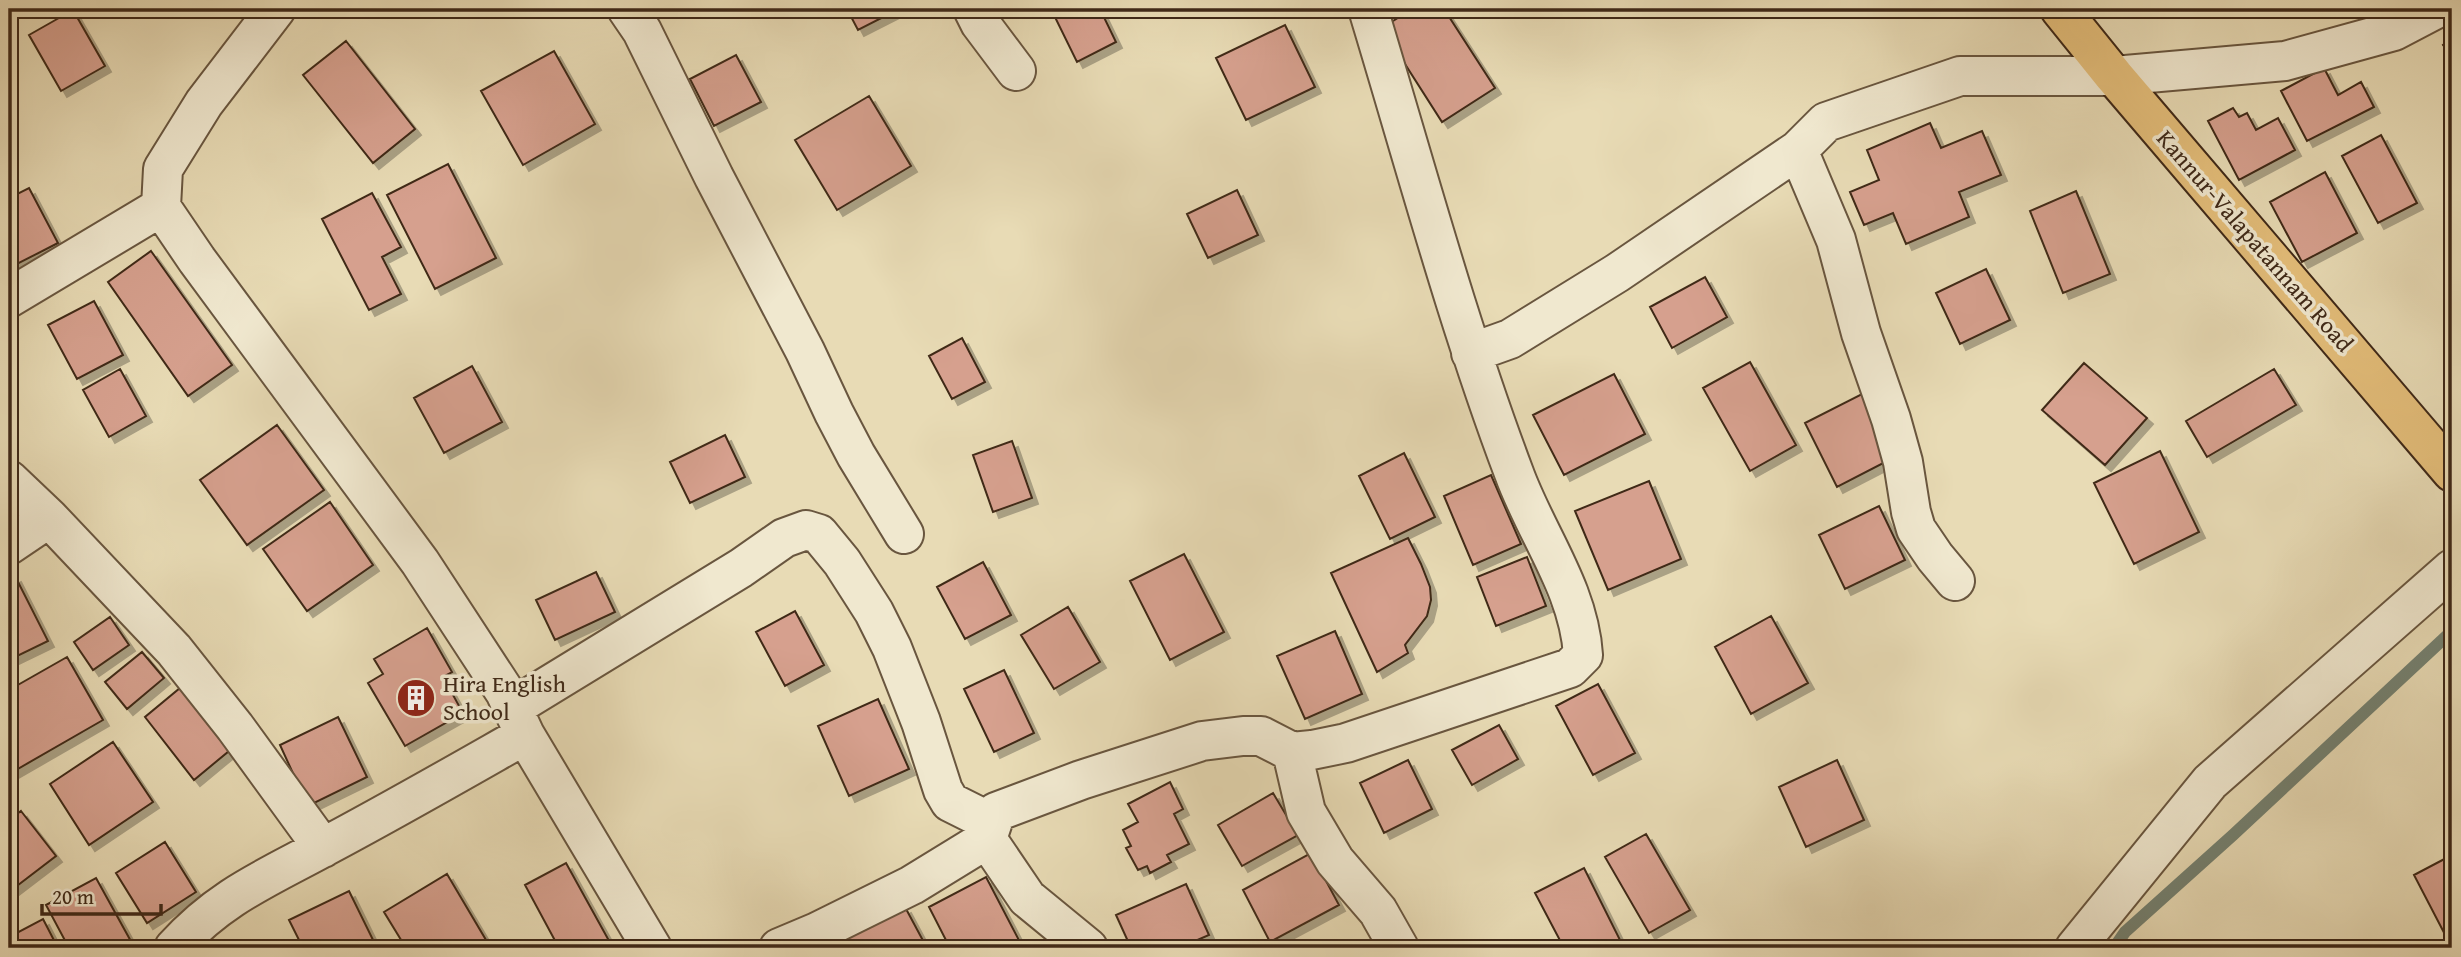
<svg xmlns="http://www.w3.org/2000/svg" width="2461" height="957" viewBox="0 0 2461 957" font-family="'Gentium Book Plus',serif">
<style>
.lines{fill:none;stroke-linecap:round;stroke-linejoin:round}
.stream{stroke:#748171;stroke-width:12}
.building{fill:#d6a08e;stroke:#3f2918;stroke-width:2;filter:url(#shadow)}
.minor-casing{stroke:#69563f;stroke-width:42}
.major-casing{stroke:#3f2918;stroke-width:42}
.minor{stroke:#f0e8cf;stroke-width:38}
.major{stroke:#e4be7a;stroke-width:38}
.labels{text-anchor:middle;stroke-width:7;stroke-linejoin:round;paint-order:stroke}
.street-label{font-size:24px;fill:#3f2918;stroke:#f0e8cf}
.poi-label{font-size:24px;fill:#3f2918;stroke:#f0e8cf;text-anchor:start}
</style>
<defs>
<filter id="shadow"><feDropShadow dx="6" dy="6" stdDeviation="0" flood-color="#0004"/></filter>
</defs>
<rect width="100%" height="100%" fill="#e8dbb5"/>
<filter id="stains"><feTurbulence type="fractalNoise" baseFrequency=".00286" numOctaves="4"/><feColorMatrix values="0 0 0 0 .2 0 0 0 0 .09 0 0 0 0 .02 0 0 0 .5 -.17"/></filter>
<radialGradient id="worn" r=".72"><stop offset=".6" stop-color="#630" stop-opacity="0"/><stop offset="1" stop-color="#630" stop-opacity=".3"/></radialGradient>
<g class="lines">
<path class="stream" d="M2114,948L2125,932L2233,835L2452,631"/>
</g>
<path class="building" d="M847,9H899L858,30Z
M1051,9H1100L1116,42L1077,62Z
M1412,9H1444L1495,88L1442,122L1382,28Z
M73,10L105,66L61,91L29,35Z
M1285,25L1315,87L1246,120L1216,58Z
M2452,38V57L2443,45Z
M346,41L415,129L373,163L303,75Z
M554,51L595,124L523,165L481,91Z
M736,55L761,102L714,126L690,79Z
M2324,68L2338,95L2361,82L2374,107L2307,141L2281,91Z
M869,96L911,166L837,210L795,140Z
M2233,108L2239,117L2247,113L2256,130L2278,118L2295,150L2239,180L2208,121Z
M1930,123L1941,148L1982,131L2001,175L1959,192L1969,217L1906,244L1893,213L1864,225L1850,192L1879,180L1867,150Z
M2381,135L2417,203L2378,223L2342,156Z
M448,164L496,258L435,289L387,195Z
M2325,172L2357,233L2302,262L2270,202Z
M29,188L58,243L15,265L9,253V198Z
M1237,190L1258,235L1208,258L1187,214Z
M2076,191L2110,274L2063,293L2030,211Z
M372,193L401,247L382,257L401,294L369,310L322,219Z
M151,251L232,365L188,396L108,282Z
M1986,269L2010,320L1960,344L1936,293Z
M1705,277L1727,317L1672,348L1650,307Z
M94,301L123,355L77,379L48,325Z
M962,338L985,382L952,399L929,356Z
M1750,362L1796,445L1750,471L1703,388Z
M2084,363L2147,418L2105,465L2042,410Z
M472,366L502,422L444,453L414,398Z
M120,369L146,416L109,437L83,390Z
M2274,369L2296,405L2207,457L2186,421Z
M1614,374L1645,434L1564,475L1533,415Z
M1862,394L1895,457L1837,487L1805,423Z
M277,425L324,490L247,545L200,480Z
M725,435L745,477L690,503L670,462Z
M1012,441L1032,498L993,512L973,455Z
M2160,451L2199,532L2134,564L2094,483Z
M1404,453L1435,517L1390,539L1359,476Z
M1491,475L1521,544L1473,565L1444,496Z
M1649,481L1681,559L1608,590L1575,511Z
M330,502L373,565L307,611L263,549Z
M1879,506L1905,560L1845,589L1819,535Z
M1408,538L1421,564L1430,587L1431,600L1427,616L1405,645L1408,653L1377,672L1331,573Z
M1184,554L1224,632L1170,660L1130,581Z
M1527,557L1546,606L1496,626L1477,577Z
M983,562L1011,615L965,639L937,587Z
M596,572L615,612L555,640L536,600Z
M15,576L48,641L9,660V579Z
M1068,607L1100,662L1054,689L1021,635Z
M795,611L824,665L785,686L756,632Z
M1771,616L1808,683L1751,714L1715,647Z
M110,617L129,645L93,670L74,642Z
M427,628L452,672L443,677L463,713L405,746L368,683L383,674L374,659Z
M1335,631L1362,694L1305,719L1277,656Z
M142,652L164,678L127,709L105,682Z
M67,657L103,720L9,774V690Z
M1004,670L1034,733L994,752L964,689Z
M1598,684L1635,753L1593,775L1556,706Z
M180,688L229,751L194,780L145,717Z
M878,699L909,769L849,796L818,726Z
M338,717L367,777L308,806L280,745Z
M1499,725L1518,759L1472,785L1452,750Z
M113,742L153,802L89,845L50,784Z
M1408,760L1432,809L1384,833L1360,783Z
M1837,760L1864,820L1806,847L1779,787Z
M1170,782L1183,809L1174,814L1189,844L1167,855L1171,862L1150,873L1147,866L1138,870L1126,848L1131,846L1123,830L1138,822L1128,804Z
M1273,793L1298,835L1242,866L1218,825Z
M21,811L56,856L9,892V820Z
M1646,834L1690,910L1649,933L1605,857Z
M165,842L196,892L147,923L116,873Z
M1311,853L1339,905L1270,942L1243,890Z
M2452,855V948L2414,875Z
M566,863L613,948H559L525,885Z
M1584,868L1621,942L1609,948H1564L1535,893Z
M447,874L486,940L472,948H406L384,912Z
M986,877L1023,948H950L929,907Z
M96,878L133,945L128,948H69L46,905Z
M1186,884L1209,935L1179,948H1131L1116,915Z
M349,891L377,948H303L289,920Z
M905,907L927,948H853L847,938Z
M43,919L58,948H12L9,937Z"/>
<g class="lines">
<g class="minor-casing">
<path id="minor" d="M276,9L204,103L163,169L161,207L197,260L420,562L505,692L525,735L652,948
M627,9L642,31L714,177L805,351L834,413L856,455L904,534
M973,9L980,23L1016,71
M1798,150L1836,240L1861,333L1891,419L1903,462L1911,512L1916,529L1935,557L1955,581
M9,298L161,207
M1471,353L1510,339L1617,273L1798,150L1826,122L1960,76H2114L2285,61L2394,31L2436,9
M9,480L49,518L9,545
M49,518L174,650L235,727L323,848
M512,708L741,568L784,538L806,530L819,534L842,562L874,612L892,648L921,722L943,790L950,802L978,816L993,820
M1292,752L1306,812L1335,861L1378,911L1399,948
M987,839L1027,898L1088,948
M174,948C220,897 265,879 324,847C392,811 458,773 525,735
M779,948L817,932L912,885L987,839L996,812L1081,780L1202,741L1243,736H1261L1292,752L1312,750L1346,743L1570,668L1583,655C1579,589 1536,534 1514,473C1457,322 1415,164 1368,9
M2075,948L2210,782L2452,569"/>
</g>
<g class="major-casing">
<path id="major" d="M2060,9L2114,76L2452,472"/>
</g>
<use href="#minor" class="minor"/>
<use href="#major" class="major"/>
</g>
<defs>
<g id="building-disc" transform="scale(2.0125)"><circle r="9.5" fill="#8f2418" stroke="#f0e8cf"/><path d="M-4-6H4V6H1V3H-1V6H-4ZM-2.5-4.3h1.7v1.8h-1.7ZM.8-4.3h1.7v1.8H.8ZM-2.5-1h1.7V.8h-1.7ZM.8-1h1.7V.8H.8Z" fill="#fff"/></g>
</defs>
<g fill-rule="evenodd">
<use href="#building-disc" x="416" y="698"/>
</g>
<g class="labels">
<g class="street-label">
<text transform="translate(2255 241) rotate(49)" y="8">Kannur-Valapatannam Road</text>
</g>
<g class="poi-label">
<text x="443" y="692">Hira English<tspan x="443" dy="28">School</tspan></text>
</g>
</g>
<rect width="2461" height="957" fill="none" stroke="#e8dbb5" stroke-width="35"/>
<rect x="10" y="10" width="2440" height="936" fill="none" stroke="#3f2918" stroke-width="3.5"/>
<rect x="18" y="18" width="2426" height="922" fill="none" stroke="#3f2918" stroke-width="2"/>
<path d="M42 904v10h119v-10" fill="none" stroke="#3f2918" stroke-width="3.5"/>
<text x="52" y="904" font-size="21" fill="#3f2918" stroke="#f0e8cf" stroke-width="5" paint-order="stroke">20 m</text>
<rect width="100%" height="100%" filter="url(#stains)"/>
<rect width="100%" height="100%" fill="url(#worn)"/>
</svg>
